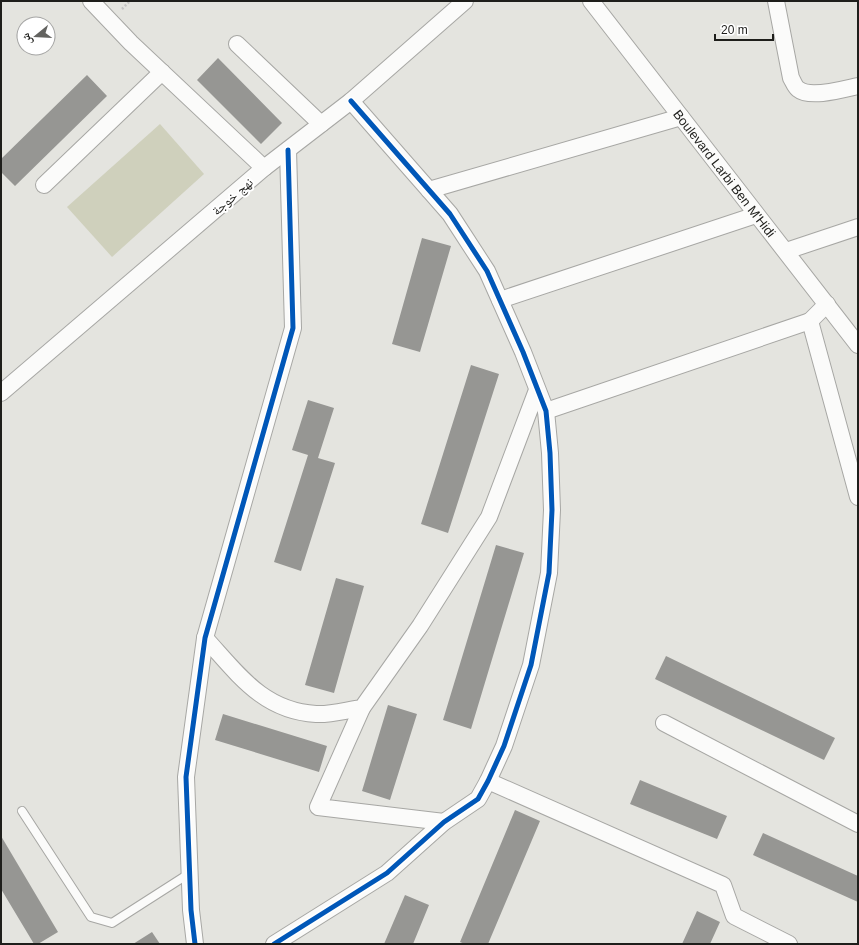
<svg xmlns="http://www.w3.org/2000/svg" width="859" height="945" viewBox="0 0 859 945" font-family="Helvetica,'Noto Naskh Arabic',sans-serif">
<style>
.green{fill:#cfd0bc}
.building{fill:#969693}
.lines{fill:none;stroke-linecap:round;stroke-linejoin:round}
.lane-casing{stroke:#a7a7a4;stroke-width:10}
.street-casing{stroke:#a7a7a4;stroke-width:18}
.path{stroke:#c5c5c4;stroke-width:2.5;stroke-dasharray:2 2;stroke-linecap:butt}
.lane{stroke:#fbfbfa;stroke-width:8}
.street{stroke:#fbfbfa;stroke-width:16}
.cycleway-casing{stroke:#fff;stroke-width:8}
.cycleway{stroke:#0057b8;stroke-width:5}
.labels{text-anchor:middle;stroke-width:4;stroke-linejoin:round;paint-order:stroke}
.street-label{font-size:13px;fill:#1e1e1b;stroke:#fff}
</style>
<rect width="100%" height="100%" fill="#e4e4df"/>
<path class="green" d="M160,124L204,174L112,257L67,207Z"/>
<path class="building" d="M218,58L282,123L261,144L197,80Z
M87,75L107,96L15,186L1,172V159Z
M422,238L451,246L420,352L392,344Z
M471,365L499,374L448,533L421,524Z
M308,400L334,408L318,458L335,463L301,571L274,562L308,455L292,450Z
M496,545L524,553L471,729L443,720Z
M336,578L364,586L334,693L305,685Z
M666,656L835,738L824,760L655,679Z
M388,705L417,714L390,800L362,791Z
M223,714L327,746L319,772L215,740Z
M640,780L727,816L717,839L630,804Z
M515,810L540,821L488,944H465L460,942Z
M763,833L858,876V902L753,855Z
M1,836L58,932L38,944H34L1,889Z
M405,895L429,905L413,944H384Z
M697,911L720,922L710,944H682Z
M152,932L160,944H133Z"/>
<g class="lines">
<g class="lane-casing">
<path id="lane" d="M22,811L91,917L112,923L190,873"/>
</g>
<g class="street-casing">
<g id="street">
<path d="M91,1L131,43L264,168"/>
<path id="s1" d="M591,1L858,345"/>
<path d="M776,1L791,78C793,81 795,87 798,89C810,99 844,89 858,86"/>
<path d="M237,44L321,124"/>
<path d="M44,185L162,72"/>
<path d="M429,190L681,117"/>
<path d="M786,251L858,227"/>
<path d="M500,300L756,215"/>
<path d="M827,304L810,321L858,497"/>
<path d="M1,393L264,168L351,101L465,1"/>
<path d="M546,411L810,321"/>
<path d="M205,638C238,674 263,711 316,714C330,715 347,710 362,708L420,626L489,517L537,390"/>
<path d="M362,708L318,807L444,822"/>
<path d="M664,723L858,824"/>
<path d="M488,781L723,885L734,916L789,944"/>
<path d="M195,944L191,910L186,777L205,638L293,328L288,150"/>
<path d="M274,944L387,873L444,822L478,799L488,781L504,746L531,665L549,573L552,510L550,453L546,411L523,352L487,271L450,214L351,101"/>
</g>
</g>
<path class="path" d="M122,9L130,1"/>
<use href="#lane" class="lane"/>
<use href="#street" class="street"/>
<g class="cycleway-casing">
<path id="cycleway" d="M195,944L191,910L186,777L205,638L293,328L288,150
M274,944L387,873L444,822L478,799L488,781L504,746L531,665L549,573L552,510L550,453L546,411L523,352L487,271L450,214L351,101"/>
</g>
<use href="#cycleway" class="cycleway"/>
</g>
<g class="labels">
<g class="street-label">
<text dy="5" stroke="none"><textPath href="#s1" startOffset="218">Boulevard Larbi Ben M'Hidi</textPath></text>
<text transform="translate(232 196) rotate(-41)" y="5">نهج خوجة</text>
</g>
</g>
<rect width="859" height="945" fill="none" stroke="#1e1e1b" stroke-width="4"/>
<g transform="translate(36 36) rotate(252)"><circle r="19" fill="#ffffff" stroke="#a5a5a4"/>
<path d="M0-3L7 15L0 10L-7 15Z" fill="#636360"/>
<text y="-6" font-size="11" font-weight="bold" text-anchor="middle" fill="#1e1e1b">ش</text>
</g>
<path d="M715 34v6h58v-6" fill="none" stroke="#1e1e1b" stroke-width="2"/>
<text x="721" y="34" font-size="12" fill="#1e1e1b" stroke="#ffffff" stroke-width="3" paint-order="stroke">20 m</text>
</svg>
